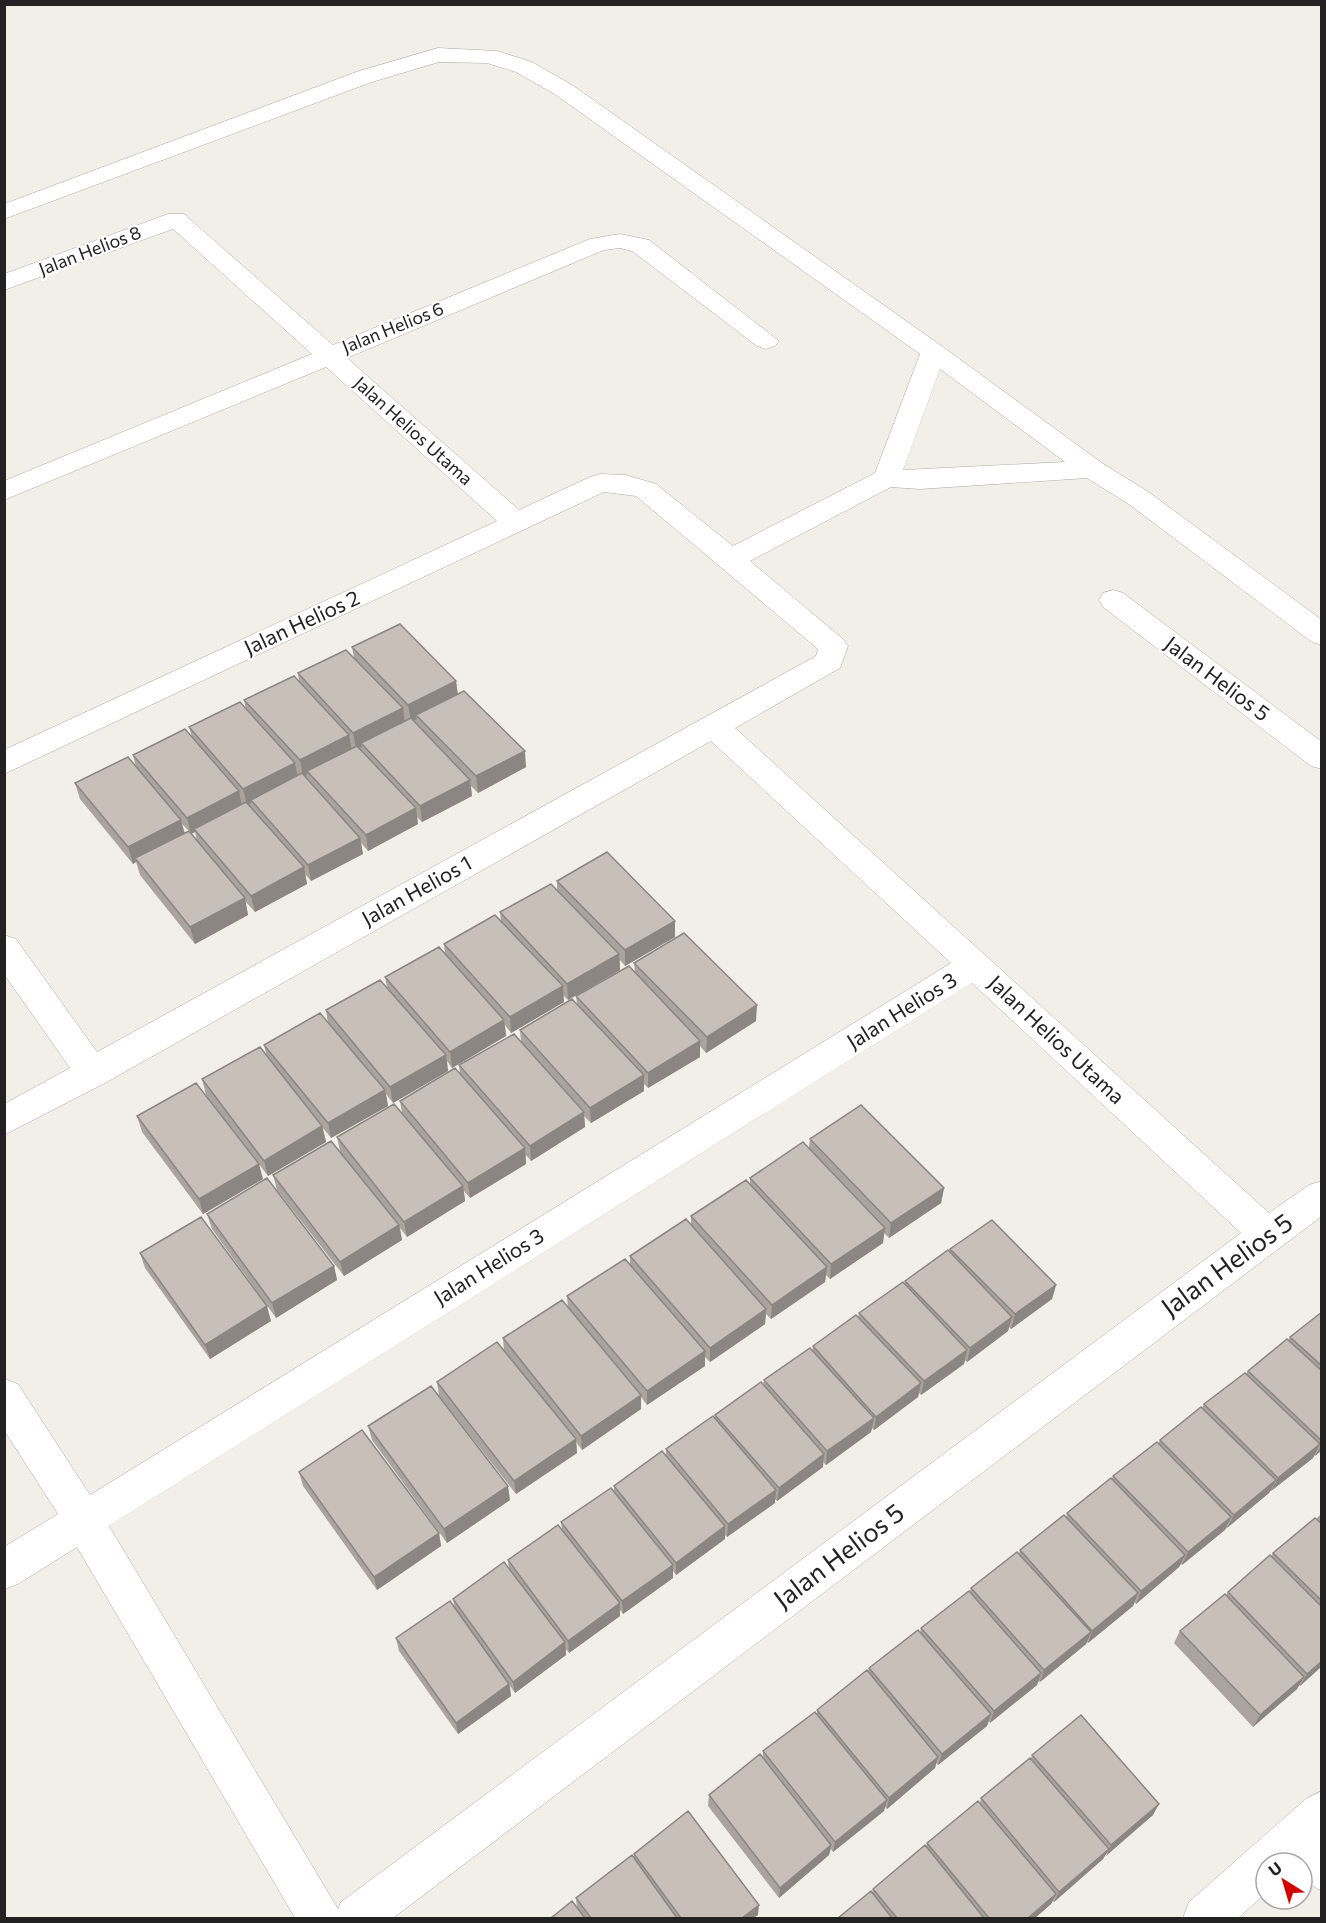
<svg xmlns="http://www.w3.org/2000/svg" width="1326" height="1923" viewBox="0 0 1326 1923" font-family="Commissioner,sans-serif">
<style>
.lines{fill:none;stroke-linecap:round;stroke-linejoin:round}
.minor-casing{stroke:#a9a9a9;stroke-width:1}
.minor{fill:#fff;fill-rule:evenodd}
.wall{fill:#aba49e;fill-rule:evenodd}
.shaded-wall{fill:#8b8681}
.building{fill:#c7bfb8;stroke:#8b8681;stroke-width:1.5}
.labels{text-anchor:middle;stroke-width:4.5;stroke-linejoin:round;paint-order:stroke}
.far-street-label{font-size:18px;fill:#222;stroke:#fff}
.street-label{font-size:21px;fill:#222;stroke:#fff}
.near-street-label{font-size:26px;fill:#222;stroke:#fff}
</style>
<rect width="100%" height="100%" fill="#f2efe9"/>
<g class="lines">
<g class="minor-casing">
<path id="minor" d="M438,48L497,51L532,62L572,85L943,347L1102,463L1150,493L1322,620V645L1312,642L1130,505L1087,478L920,489L891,487L750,561L843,639L848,646L840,668L735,728L1269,1213L1309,1185L1322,1181V1216L393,1918H295L77,1547L18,1584L4,1589V1547L58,1514L4,1430V1379L18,1384L90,1495L951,963L711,741L105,1083L4,1135V1104L70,1068L4,974V935L16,939L97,1052L816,656L818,649L636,496L604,492L4,774V750L497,521L326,367L4,500V481L312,354L173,229L4,290V274L168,214H184L333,345L590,239L620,234L649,240L779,341L775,346L766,349L757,346L632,251L620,248L604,250L347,358L519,510L590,477L600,474L626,475L656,484L733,546L875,473L920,354L556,95L516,72L487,63L439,62L372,82L4,219V204L356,72ZM940,369L1065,462L903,470ZM972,983L1241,1233L341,1902L338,1909L109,1526Z
M1113,590L1123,593L1322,742V769L1311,766L1103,607L1099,600L1103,593Z
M1322,1791V1891L1302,1880V1863H1266V1893L1238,1918H1183L1189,1902L1307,1798Z"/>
</g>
<use href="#minor" class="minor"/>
</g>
<path class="wall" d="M352,647L456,681L458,694L526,767L478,793L471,786L472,796L422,822L417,817L418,824L368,851L361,843L363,854L311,881L305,874L307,884L255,912L245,901L248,915L195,944L140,875L136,862L133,864L80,799L75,783L136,767L133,755L192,737L189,727L246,710L244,700L299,681L298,673L354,658ZM182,824L189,831L185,833ZM195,832L197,841L191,834Z
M557,881L675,937L625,966L620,960V970L568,1000L563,995L564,1002L511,1033L505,1025L506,1036L452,1068L447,1061L448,1071L393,1103L386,1094L388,1106L331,1138L323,1128L326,1142L268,1176L206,1095L202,1079L267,1057L264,1045L328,1023L326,1010L387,987L385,977L445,954L444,944L501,921L500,912L557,890Z
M634,963L756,1021L706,1053L700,1046V1057L648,1088L644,1084V1091L591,1123L584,1116L585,1127L531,1161L526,1155V1164L470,1198L464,1191L465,1201L407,1237L400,1228L402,1240L344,1276L277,1190L273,1175L340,1151L337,1137L402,1113L400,1101L460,1074L459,1065L521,1041L520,1030L577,1004L576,996L635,972Z
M137,1116L263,1179L203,1214L142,1132Z
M810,1139L944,1188L941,1203L889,1238L884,1233L883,1243L830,1279L826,1275L825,1282L771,1319L766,1314L765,1324L710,1362L705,1357V1366L647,1405L641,1397V1409L582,1450L576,1442L577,1453L516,1494L439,1396L437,1382L504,1351L503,1338L568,1308L567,1296L630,1265V1256L691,1225V1216L750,1185V1178L809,1148Z
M207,1214L334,1266L337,1280L276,1318L212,1229Z
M950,1249L1056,1285L1052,1299L1011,1329L1009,1327L1008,1331L967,1362L965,1360L964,1364L921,1395L919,1393L918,1397L874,1430L872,1428L871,1432L826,1465L823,1462V1467L777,1501L775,1499V1503L727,1537L725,1535V1539L676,1575L673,1571V1578L623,1614L620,1610V1616L569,1653L566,1649V1655L515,1693L510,1686L511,1696L458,1734L399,1651L396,1638L455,1609L453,1599L509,1568L508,1560L562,1530L561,1522L614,1493V1486L666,1455V1449L715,1419V1415L763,1385L764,1380L812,1351L813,1346L858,1317L859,1313L905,1284V1281L949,1252Z
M140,1253L271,1321L210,1359L145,1268Z
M1322,1312V1450L1315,1456L1314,1455L1313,1458L1271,1491H1270L1269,1493L1182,1565L1181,1564L1179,1567L1136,1604L1135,1602L1133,1606L1088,1643L1087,1642L1086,1644L1040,1682L1039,1681L1037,1685L990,1723L989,1721L987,1726L938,1765L936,1763L935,1768L887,1809L885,1807L884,1811L833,1852L831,1849L829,1855L779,1898L708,1806L709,1795L763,1758V1751L817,1714V1710L868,1672L869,1668L920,1633L921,1628L970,1591L971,1588L1019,1553L1020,1550L1066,1517L1067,1513L1112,1479L1113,1476L1158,1444L1160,1440L1202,1408L1204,1404L1246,1374L1248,1371L1288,1340L1290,1337Z
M368,1426L510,1500L447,1543L372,1440Z
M299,1472L439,1533L441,1546L377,1590L303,1486Z
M1322,1513V1666L1300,1686L1299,1685L1297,1689L1253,1727L1174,1643L1180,1631L1226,1595L1228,1592L1271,1556L1273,1553L1316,1519Z
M1032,1755L1153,1815L1105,1855L1103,1859L1054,1902L1053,1901L1051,1904L1035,1918H838L872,1893L873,1889L926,1847L927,1843L980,1803L981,1798L1031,1759Z
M634,1854L758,1915L753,1918H551L577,1908L576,1898L634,1858Z"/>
<path class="shaded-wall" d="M456,681L458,698L416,715L417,719L411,722L408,705Z
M403,708L405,724L361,743L362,747L356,749L353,733Z
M349,735L352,751L307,771L308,774L303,777L300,760Z
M525,751L526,767L478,793L476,776Z
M295,763L298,779L251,800V803L247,805L243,789Z
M470,780L472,796L422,822L420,806Z
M239,791L242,807L194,829L195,832L191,834L187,818Z
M416,808L418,824L368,851L366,835Z
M181,820L185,836L135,858L136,862L133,864L128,847Z
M360,838L363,854L311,881L308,865Z
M304,867L307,884L255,912L251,896Z
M245,898L248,915L195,944L190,927Z
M675,921V937L625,966V950Z
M619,954L620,970L568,1000L567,984Z
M563,986L564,1002L511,1033L510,1017Z
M757,1005L756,1021L706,1053L707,1037Z
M504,1020L506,1036L452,1068L450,1052Z
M700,1041V1057L648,1088V1073Z
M446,1055L448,1071L393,1103L390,1087Z
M644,1075V1091L591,1123L590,1108Z
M385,1090L388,1106L331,1138L328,1123Z
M584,1112L585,1127L531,1161L530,1146Z
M322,1126L326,1142L268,1176L264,1161Z
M525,1148L526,1164L470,1198L468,1183Z
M259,1164L263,1179L203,1214L199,1199Z
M463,1186L465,1201L407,1237L404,1222Z
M944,1188L941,1203L889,1238L891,1223Z
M399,1225L402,1240L344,1276L340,1262Z
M885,1228L883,1243L830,1279L831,1264Z
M334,1266L337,1280L276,1318L272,1303Z
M827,1267L825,1282L771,1319L772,1305Z
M1056,1285L1052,1299L1011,1329L1015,1314Z
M267,1306L271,1321L210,1359L205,1345Z
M766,1309L765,1324L710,1362V1348Z
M1012,1317L1008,1331L967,1362L970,1348Z
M967,1350L964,1364L921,1395L924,1381Z
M705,1351V1366L647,1405V1391Z
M921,1383L918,1397L874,1430L876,1417Z
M641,1395V1409L582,1450L581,1436Z
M874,1418L871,1432L826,1465L827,1451Z
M576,1439L577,1453L516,1494L514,1481Z
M1320,1444L1313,1458L1271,1491L1278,1478Z
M1322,1444V1450L1315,1456Z
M824,1454L823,1467L777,1501L779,1488Z
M1276,1480L1269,1493L1227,1528L1234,1515Z
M508,1486L510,1500L447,1543L444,1529Z
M776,1490L775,1503L727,1537L728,1524Z
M1231,1517L1225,1530L1182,1565L1188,1552Z
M725,1526V1539L676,1575V1563Z
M439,1533L441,1546L377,1590L374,1577Z
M1185,1555L1179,1567L1136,1604L1141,1591Z
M673,1565V1578L623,1614L622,1601Z
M1138,1593L1133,1606L1088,1643L1092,1631Z
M620,1603V1616L569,1653L568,1641Z
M1091,1632L1086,1644L1040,1682L1044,1670Z
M565,1642L566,1655L515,1693L513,1682Z
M1322,1661V1666L1300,1686L1307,1674Z
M1041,1673L1037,1685L990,1723L994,1711Z
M1304,1677L1297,1689L1253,1727L1260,1715Z
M509,1684L511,1696L458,1734L456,1723Z
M991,1714L987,1726L938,1765L942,1754Z
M938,1757L935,1768L887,1809L889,1798Z
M887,1800L884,1811L833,1852L835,1842Z
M1159,1804L1153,1815L1106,1856L1111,1845Z
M831,1845L829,1855L779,1898L780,1888Z
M1109,1849L1103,1859L1054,1902L1059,1892Z
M1056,1894L1051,1904L1035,1918H1028Z
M759,1905L758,1915L753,1918H742Z"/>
<path class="building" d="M400,624L456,681L408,705L352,647Z
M346,650L403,708L353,733L298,673Z
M294,676L349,735L300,760L244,700Z
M464,691L525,751L476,776L416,715Z
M240,702L295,763L243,789L189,727Z
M411,718L470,780L420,806L361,743Z
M185,729L239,791L187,818L133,755Z
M357,746L416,808L366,835L307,771Z
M128,757L181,820L128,847L75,783Z
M302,773L360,838L308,865L251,800Z
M246,802L304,867L251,896L194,829Z
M189,831L245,898L190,927L135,858Z
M607,852L675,921L625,950L557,881Z
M551,884L619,954L567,984L500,912Z
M495,915L563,986L510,1017L444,944Z
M684,933L757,1005L707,1037L634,963Z
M439,947L504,1020L450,1052L385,977Z
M629,966L700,1041L648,1073L576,996Z
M380,980L446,1055L390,1087L326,1010Z
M572,999L644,1075L590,1108L520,1030Z
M320,1013L385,1090L328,1123L264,1045Z
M514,1034L584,1112L530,1146L459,1065Z
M260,1047L322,1126L264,1161L202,1079Z
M455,1068L525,1148L468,1183L400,1101Z
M196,1083L259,1164L199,1199L137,1116Z
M394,1104L463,1186L404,1222L337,1137Z
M861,1105L944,1188L891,1223L810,1139Z
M331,1141L399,1225L340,1262L273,1175Z
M803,1142L885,1228L831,1264L750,1178Z
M267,1178L334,1266L272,1303L207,1214Z
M746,1180L827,1267L772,1305L691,1216Z
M201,1217L267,1306L205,1345L140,1253Z
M686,1219L766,1309L710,1348L630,1256Z
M992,1220L1056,1285L1015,1314L950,1249Z
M948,1250L1012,1317L970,1348L905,1281Z
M625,1259L705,1351L647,1391L567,1296Z
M903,1282L967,1350L924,1381L859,1313Z
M562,1300L641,1395L581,1436L503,1338Z
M1322,1312V1366L1290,1337Z
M856,1315L921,1383L876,1417L813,1346Z
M1287,1339L1322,1371V1441L1248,1371Z
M497,1342L576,1439L514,1481L437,1382Z
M810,1348L874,1418L827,1451L764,1380Z
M1245,1373L1320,1444L1278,1478L1204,1404Z
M761,1382L824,1454L779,1488L715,1415Z
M431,1386L508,1486L444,1529L368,1426Z
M1201,1407L1276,1480L1234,1515L1160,1440Z
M713,1416L776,1490L728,1524L666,1449Z
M362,1430L439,1533L374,1577L299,1472Z
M1157,1442L1231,1517L1188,1552L1113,1476Z
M662,1451L725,1526L676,1563L614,1486Z
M1111,1478L1185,1555L1141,1591L1067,1513Z
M611,1488L673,1565L622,1601L561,1522Z
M1064,1515L1138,1593L1092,1631L1020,1550Z
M1315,1518L1322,1524V1601L1273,1553Z
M558,1525L620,1603L568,1641L508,1560Z
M1017,1552L1091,1632L1044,1670L971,1588Z
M1270,1555L1322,1607V1661L1307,1674L1228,1592Z
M504,1562L565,1642L513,1682L453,1599Z
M969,1591L1041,1673L994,1711L921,1628Z
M1225,1594L1304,1677L1260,1715L1180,1631Z
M450,1601L509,1684L456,1723L396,1638Z
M918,1630L991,1714L942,1754L869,1668Z
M867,1670L938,1757L889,1798L817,1710Z
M815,1712L887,1800L835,1842L763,1751Z
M1081,1715L1159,1804L1111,1845L1032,1755Z
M760,1754L831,1845L780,1888L709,1795Z
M1030,1758L1109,1849L1059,1892L981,1798Z
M978,1801L1056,1894L1028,1918H989L927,1843Z
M688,1811L759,1905L742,1918H681L634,1854Z
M925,1845L984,1918H897L873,1889Z
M632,1855L677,1918H591L576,1898Z
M871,1891L892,1918H838Z
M572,1901L585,1918H551Z"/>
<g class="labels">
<g class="far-street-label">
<text transform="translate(90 251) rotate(-21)" y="6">Jalan Helios 8</text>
<text transform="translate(393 328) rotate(-22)" y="6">Jalan Helios 6</text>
<text transform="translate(413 431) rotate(42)" y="6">Jalan Helios Utama</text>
</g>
<g class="street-label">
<text transform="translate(302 623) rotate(-25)" y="7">Jalan Helios 2</text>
<text transform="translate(1217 679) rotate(37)" y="7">Jalan Helios 5</text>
<text transform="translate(417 891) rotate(-29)" y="7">Jalan Helios 1</text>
<text transform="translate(902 1011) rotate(-32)" y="7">Jalan Helios 3</text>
<text transform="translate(1056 1040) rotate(43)" y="7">Jalan Helios Utama</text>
<text transform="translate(489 1267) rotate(-32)" y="7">Jalan Helios 3</text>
</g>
<g class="near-street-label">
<text transform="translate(1227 1265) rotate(-36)" y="9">Jalan Helios 5</text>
<text transform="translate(839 1556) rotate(-37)" y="9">Jalan Helios 5</text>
</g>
</g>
<rect width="1326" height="1923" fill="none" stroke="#222222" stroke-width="12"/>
<g transform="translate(1284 1881) rotate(323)"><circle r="28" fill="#ffffff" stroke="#a7a7a7" stroke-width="1.5"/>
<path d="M0-4.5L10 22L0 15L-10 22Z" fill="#d40000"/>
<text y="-9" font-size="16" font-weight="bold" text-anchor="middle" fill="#222222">U</text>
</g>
</svg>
